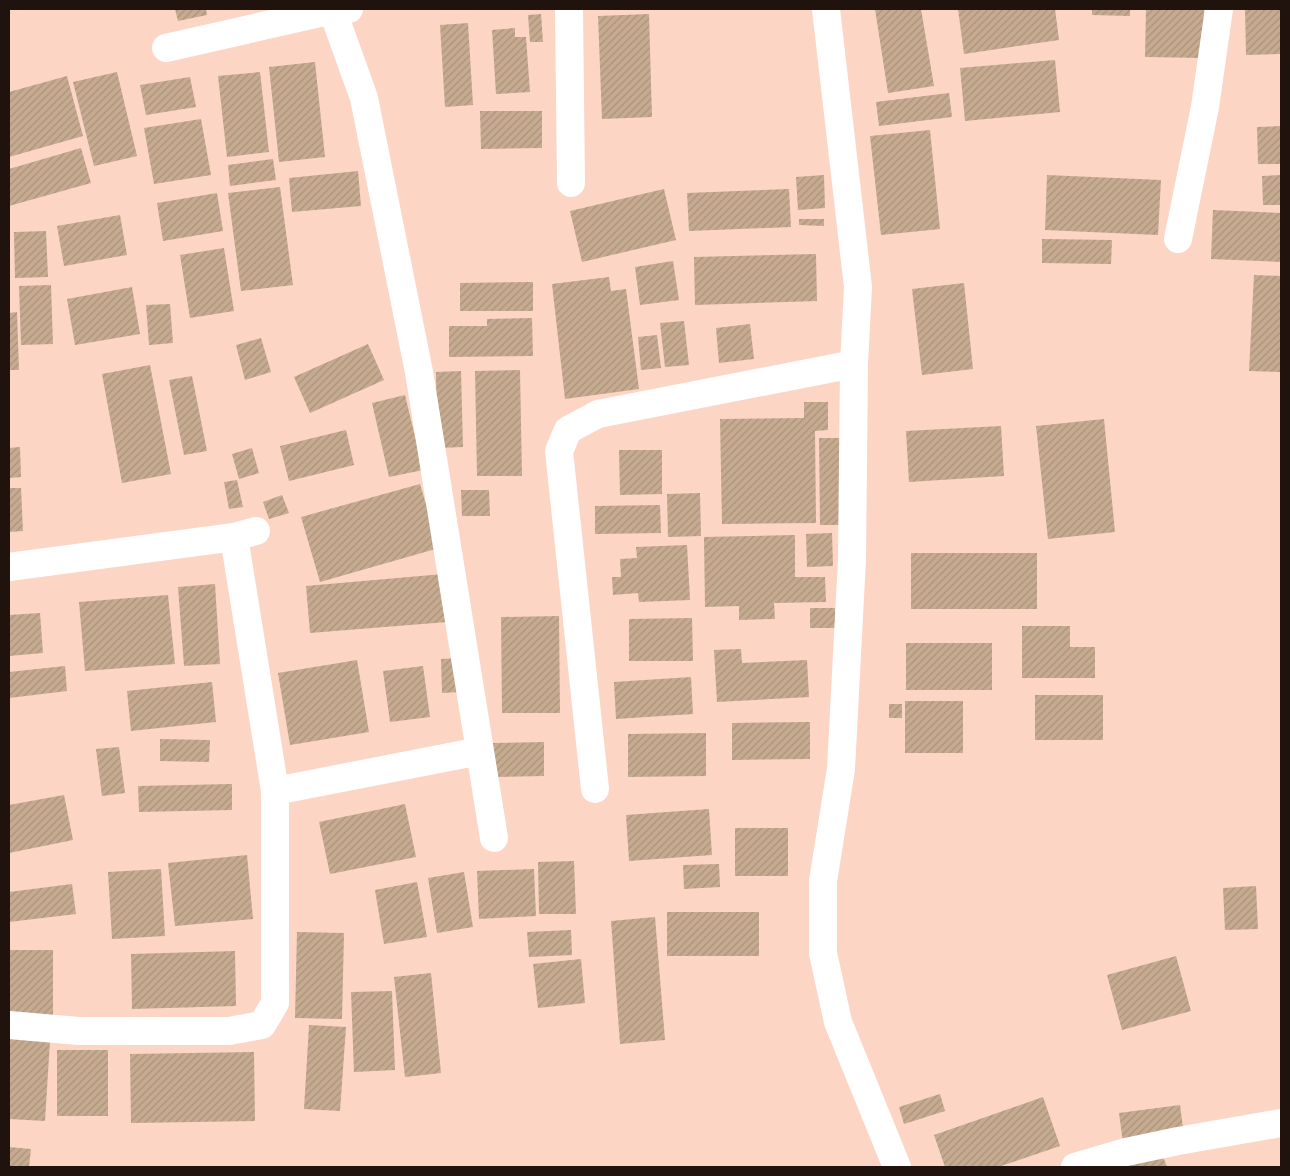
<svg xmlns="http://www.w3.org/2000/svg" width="1290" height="1176" viewBox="0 0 1290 1176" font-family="Rubik,sans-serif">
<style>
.building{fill:url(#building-hatch)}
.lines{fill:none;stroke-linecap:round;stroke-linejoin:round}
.minor{stroke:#fff;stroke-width:28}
</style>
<defs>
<pattern id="building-hatch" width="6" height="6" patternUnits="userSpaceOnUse" patternTransform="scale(1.25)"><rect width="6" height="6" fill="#c6ab90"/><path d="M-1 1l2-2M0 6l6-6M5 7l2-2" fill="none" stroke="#aa927b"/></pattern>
</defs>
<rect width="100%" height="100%" fill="#fcd5c5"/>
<path class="building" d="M175,9H206L207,15L178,21Z
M875,9H921L934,86L888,93Z
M958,9H1055L1059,40L964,54Z
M1092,9H1130V16L1092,15Z
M1146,9H1204L1203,58L1145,57Z
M1245,9H1281V54L1246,55Z
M541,14L543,42H530L528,15Z
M649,14L652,117L602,119L598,16Z
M468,23L473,105L445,107L440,25Z
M515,28V37H526L530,92L496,94L492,30Z
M1055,60L1060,112L965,121L960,68Z
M315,62L325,157L279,162L269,67Z
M117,72L137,156L94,166L73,82Z
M260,72L269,152L227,157L218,76Z
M67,76L83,136L9,157V92Z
M190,77L196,107L146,115L140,85Z
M949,93L952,117L879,126L876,102Z
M480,111H542V148L481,149Z
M201,119L211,175L154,184L144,128Z
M1281,126V164H1258L1257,127Z
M930,130L940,229L881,235L870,136Z
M81,148L91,183L9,206V169Z
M273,159L276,180L230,186L228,165Z
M358,171L361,206L292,212L289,178Z
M824,175L825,208L798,210L796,177Z
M1047,175L1161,180L1158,235L1045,230Z
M1281,175V205H1263L1262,176Z
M280,187L293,285L241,291L228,193Z
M664,189L676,240L582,262L570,211Z
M789,189L791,227L689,231L687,193Z
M217,193L223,231L163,241L157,203Z
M1213,210L1281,213V262L1211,259Z
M120,215L127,255L64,266L57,226Z
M799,219H824V226L799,225Z
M46,231L48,277L15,278L14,232Z
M1042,239L1112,240L1111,264L1042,263Z
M224,248L234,311L190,318L180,255Z
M816,254L817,301L695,305L694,257Z
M673,261L679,300L640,305L635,267Z
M1254,275L1281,276V372L1249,371Z
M609,277L611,291L626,289L639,389L565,399L552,284Z
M533,282V311H460V283Z
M964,283L973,369L922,375L912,289Z
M51,285L53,344L21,345L19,286Z
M132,287L140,334L75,345L67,299Z
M170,304L173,343L149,345L146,305Z
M17,312L19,370H9V313Z
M532,318L533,356L449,357V326H487V319Z
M684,321L689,365L665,367L660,323Z
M750,324L754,359L719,363L716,328Z
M657,335L661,368L641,370L638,337Z
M261,338L271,372L245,380L236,345Z
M368,344L384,380L310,413L294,377Z
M150,365L171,474L122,483L102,374Z
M520,370L522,476H477L475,371Z
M461,371L463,447L437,448L436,372Z
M192,376L207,451L184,455L169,380Z
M405,395L423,470L389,477L372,403Z
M804,402H828V430L815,431L816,523L722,524L720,419L804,418Z
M1104,419L1115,532L1048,539L1036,426Z
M1001,426L1004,476L909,482L906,431Z
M346,430L354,465L289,481L280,446Z
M819,438H840L841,525H820Z
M20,447L21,477L9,478V448Z
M252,448L259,473L239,479L232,454Z
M619,450H662V494L620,495Z
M237,480L243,507L229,509L224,482Z
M420,484L439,548L320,582L301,517Z
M9,488H21L23,531L9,532Z
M461,490H489L490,516H462Z
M700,493L701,536L668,537L667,494Z
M282,495L289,513L269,519L263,502Z
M660,505L661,533L595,534V506Z
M832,533L833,566L807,567L806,534Z
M795,535V577H825L826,602L774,603L775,619L739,620V606L705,607L704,537Z
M687,545L690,600L639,602L638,593L613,595L612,577H621L620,559L637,558L636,547Z
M911,553H1037V609H911Z
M443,574L447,622L310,633L306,586Z
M215,584L220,664L184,666L178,587Z
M168,595L175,664L85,671L79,602Z
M810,608H835L836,628H810Z
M40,613L43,653L9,656V615Z
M559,616L560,713H502L501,617Z
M692,618L693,661H629V619Z
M1022,626H1070V647H1095V678H1022Z
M906,643H992V690H906Z
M741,649L742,663L807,660L809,697L717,702L714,650Z
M459,658L460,692L442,693L441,659Z
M357,660L369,732L290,745L278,673Z
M65,666L67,691L9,698V672Z
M423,666L430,717L390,722L383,671Z
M691,677L693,714L616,719L614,682Z
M212,682L216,722L131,731L127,691Z
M1035,695H1103V740H1035Z
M905,701H963V753H905Z
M889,704H902V718H889Z
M810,722V759L732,760V723Z
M706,733V776L628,777V734Z
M160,739L210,740L209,762L160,761Z
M544,742V776L494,777L493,743Z
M119,747L125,793L102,796L96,749Z
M232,784V810L139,812L138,786Z
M64,795L73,840L9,853V805Z
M405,804L416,857L330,874L319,822Z
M709,809L712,855L629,861L626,815Z
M735,828H788V876H735Z
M247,855L253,919L175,926L168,863Z
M574,861L576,914H539L538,862Z
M719,864L720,887L684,889L683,865Z
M161,869L165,936L112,939L108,872Z
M534,869L536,916L479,919L477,871Z
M464,872L473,927L437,933L428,878Z
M417,882L427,937L384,944L375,890Z
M72,884L76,914L9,922V892Z
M1256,886L1258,929L1225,930L1223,888Z
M667,912H759V956H667Z
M655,917L665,1040L620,1044L611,921Z
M571,930L572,955L529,957L527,932Z
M297,932L344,933L342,1019L295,1018Z
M9,950H53V1016L9,1017Z
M235,951L236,1006L132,1009L131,954Z
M1176,956L1191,1011L1122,1030L1107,975Z
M581,959L585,1003L538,1008L533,964Z
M431,973L441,1073L405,1077L394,977Z
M392,991L395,1070L354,1072L351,992Z
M309,1025L346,1027L340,1111L304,1109Z
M9,1038L50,1041L45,1121L9,1119Z
M57,1050H108V1116H57Z
M254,1052L255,1121L131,1123L130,1054Z
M940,1094L945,1111L904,1124L899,1107Z
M1043,1097L1060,1146L998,1167H945L934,1135Z
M1180,1105L1184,1135L1123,1143L1119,1113Z
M9,1147L31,1149L29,1167H9Z
M1162,1154L1167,1167H1124Z"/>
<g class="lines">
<path class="minor" d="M332,9L364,98L419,372L494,838
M569,9L571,183
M826,9L858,287L854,364L852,559L841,769L823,881V953L838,1022L897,1167
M166,48L333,10L349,9
M1178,239L1205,107L1219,9
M9,567L234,537L256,531
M595,789L559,451L568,430L598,414L854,364
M275,791L480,751
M9,1025L79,1031H229L262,1025L275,1003V791L234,537
M1075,1167L1126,1152L1178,1141L1281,1123"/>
</g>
<rect width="1290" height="1176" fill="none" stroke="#20130d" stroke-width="20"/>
</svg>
